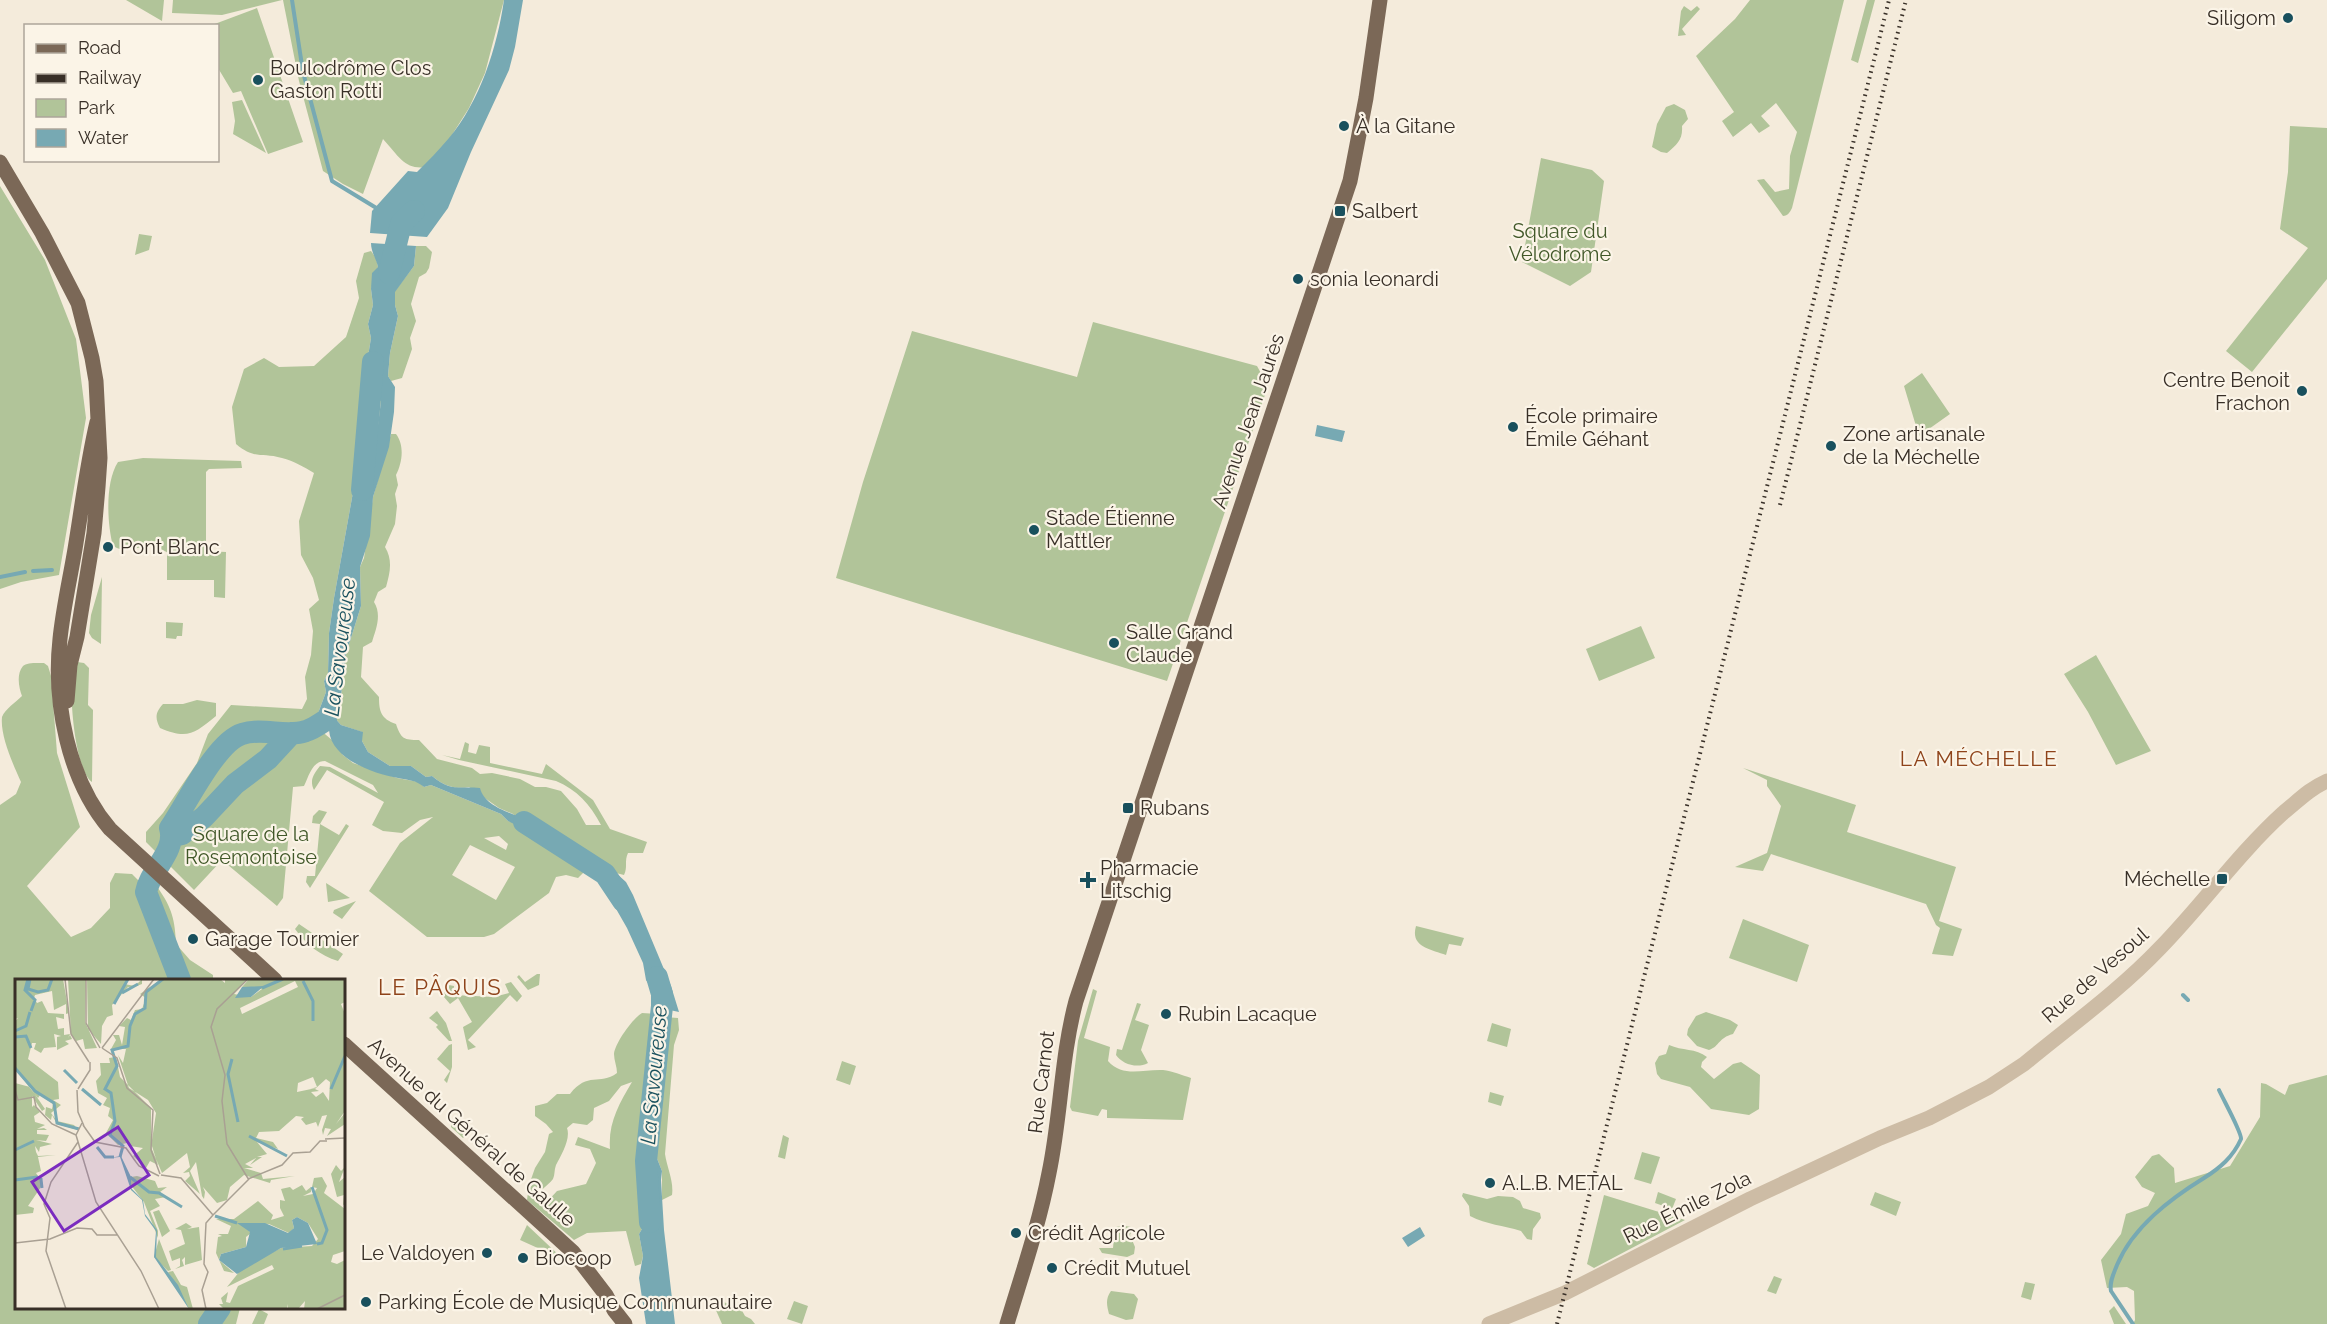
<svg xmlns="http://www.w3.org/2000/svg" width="2327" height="1324" viewBox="0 0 2327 1324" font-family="Raleway,sans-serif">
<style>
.green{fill:#b1c499;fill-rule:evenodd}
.water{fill:#77a9b3}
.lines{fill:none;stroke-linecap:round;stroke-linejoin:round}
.stream{stroke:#77a9b3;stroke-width:4}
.river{stroke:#77a9b3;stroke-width:22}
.minor{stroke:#cdbca5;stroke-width:15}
.major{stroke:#7b6857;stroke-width:15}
.rail{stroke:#382f27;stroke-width:4;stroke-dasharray:1.5 4.5;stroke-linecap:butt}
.poi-dot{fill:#19505d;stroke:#fbf4e7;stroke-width:2}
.labels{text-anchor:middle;stroke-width:4.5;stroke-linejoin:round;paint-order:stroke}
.poi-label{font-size:20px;fill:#382f27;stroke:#fbf4e7;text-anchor:start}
.park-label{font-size:20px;fill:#415829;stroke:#fbf4e7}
.street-label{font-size:20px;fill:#382f27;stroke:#fbf4e7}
.water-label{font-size:21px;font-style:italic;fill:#19505d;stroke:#fbf4e7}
.neighbourhood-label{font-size:21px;letter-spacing:1.5px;fill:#8e431a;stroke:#fbf4e7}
.quarter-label{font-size:22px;letter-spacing:1.5px;fill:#8e431a;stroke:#fbf4e7}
.inset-river{fill:none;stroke:#77a9b3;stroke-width:3}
.inset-road{fill:none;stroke:#a9a093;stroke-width:1.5}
.view{fill:#7b2cbf;fill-opacity:0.15;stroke:#7b2cbf;stroke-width:3}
.inset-edge{fill:none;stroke:#382f27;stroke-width:3}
</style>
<rect width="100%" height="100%" fill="#f4ebdb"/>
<path class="green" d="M127,0H164L162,21L126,0Z
M173,0H282L222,15L172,13Z
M283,0H504L485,73L469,108L450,138L437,165C406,173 403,161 383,139L363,194L343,184L323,171L299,81Z
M1750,0H1844L1792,208C1790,212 1788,216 1783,216L1757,180L1764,179L1775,192L1789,189L1790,156L1797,132L1776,103L1761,116L1770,126L1759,133L1751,123L1733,137L1722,121L1734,112L1696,56L1735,19Z
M1867,0H1875L1858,63L1851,60Z
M1684,6L1691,11L1697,6L1700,9L1682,29L1686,35L1678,36L1681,11Z
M257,8L303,142L268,154L241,91L233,93L218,68V26L212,25Z
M242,100L266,153L233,134L235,121L232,102Z
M1674,104L1685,110L1688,119L1682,126C1683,140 1677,144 1667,153L1661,152L1652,147L1657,124L1666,107Z
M2290,126L2327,128V279L2252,372L2226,351L2308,248L2280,229L2288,172Z
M1541,158L1592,170L1604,181L1591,272L1570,286L1522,262Z
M0,186L45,260L76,339L86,418L59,575L21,582L0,589Z
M139,234L152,236L149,250L135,255Z
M416,246H426L432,252L429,268L426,273L419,277L411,304L416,321L410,338L412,349L402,378L391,381L388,376L390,353L398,316L395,305V291L414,266Z
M371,251L376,258L378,267L371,289L373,305L368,324L371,338L363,387L381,400L375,449L357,470L334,598L329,633L328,673L324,681L326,692L317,716L310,725L313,733L319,729L332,740L343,755L353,763L397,778L419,782L424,787L431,785L501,814L508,821L516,823L544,842L513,814L499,808L469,787C454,790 443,785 432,776L426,777L411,766H390L368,752L362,741V732L341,725L333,716L340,704L346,654L361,606L360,567L364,558L373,497L391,434H396C405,446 402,463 396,475L398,485L395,494L397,506L395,524L385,547C393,560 390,573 386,587L378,592L374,602C382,615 376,629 372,642L363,647L361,677L379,697C379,711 381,719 396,724C401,739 404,740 419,740L437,759L472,768L480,774L492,773L520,779L535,787H546L561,791L577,809L586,825H601C590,804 577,790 556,781L459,760L442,755L460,759L465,742L469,744L468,752L476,754L479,745L490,747V763L542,774L546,764L593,800L610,829L647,842L643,853H628C624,861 628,867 624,875L616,873L599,879L587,869L578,878L566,875L556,877L549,893L494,934L484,937H427L369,891L400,843L433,817L420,820L402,833L383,831L372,825L384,802L327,770L314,790C309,780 314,774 320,766L330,767L378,793L373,785L325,761C312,761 309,776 304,786L293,787L283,898L277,906L222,860L194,890L146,842V832L163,813L197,763L208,734L231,705L302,709L307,699L305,677L311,655L313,631L309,609L319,600L313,578L301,555L299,521L314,473C304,467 294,461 282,458C262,452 255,460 236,444L232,407L244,369L264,358L279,367L314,366L346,337L359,298L356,281L364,253ZM499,836L508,844L506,850L484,838ZM470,845L515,867L496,900L452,875Z
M1093,322L1257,366L1268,386L1167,681L836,578L863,482L912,331L1077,377Z
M1922,373L1950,414L1919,436L1904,386Z
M143,458L241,461L242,468L209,469L206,472V551L226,552L225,598L214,597V580H167V554L169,553C164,551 156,546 151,546C134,546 130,555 113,546C107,523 105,482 118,462Z
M102,577L101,644L92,638L89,633L91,615Z
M166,622L183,623L182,636H177L176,639L166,638Z
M1641,626L1655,658L1599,681L1586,649Z
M2096,655L2151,751L2116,765L2088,712L2064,674Z
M77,662L84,663L89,668L88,705L93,710L92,782C76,771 70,704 72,684C73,677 76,669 77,662Z
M44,663L48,666L51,676L57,753L80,827L27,886L71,937L91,928L110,908V883L115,873L132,874L142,884L140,902L148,918L159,914L155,892L158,888C172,908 175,920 176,944L190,960L213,975V980H16V1308H240L236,1324H0V805L16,794L21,782C13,764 0,736 2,717C5,709 16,702 22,696C19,688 16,674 23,666C27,662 39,663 44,663Z
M197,700L216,703V716C195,733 188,740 160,728C155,718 155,713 163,704H183Z
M1743,768L1856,805L1847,832L1956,867L1939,921L1962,929L1953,956L1932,954L1940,928L1936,925L1926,904L1771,854L1763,871L1735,867L1767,853L1781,806L1767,786V780Z
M319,810L327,812L320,824L339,835L346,824L349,826L310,888L306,882L307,876H315L320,824L312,823L313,816Z
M326,883L350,898L328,902Z
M356,901L342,919L333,913L334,910Z
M1743,919L1809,945L1797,982L1729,958Z
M299,924L343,954L338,961C320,956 305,943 295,929Z
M1416,926L1464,938L1461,946L1449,944L1446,955C1430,949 1410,947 1416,926Z
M537,974H540L539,985L528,990L517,977L519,975L525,982Z
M511,982L522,996L517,1002L510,995L468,1040L476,1047L468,1050L463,1027L472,1022L458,998L450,1004L444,997V989L449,985L454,986V995L494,997L509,993L505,984Z
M1093,989L1097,991L1084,1038L1110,1047L1108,1061C1123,1078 1143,1069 1163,1070C1172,1071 1182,1075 1191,1078L1183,1120L1107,1118V1110L1102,1109L1098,1116L1072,1111L1070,1107L1078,1041Z
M1137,1003L1141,1004L1135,1020L1149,1025L1141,1050L1148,1063C1137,1069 1122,1064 1116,1055L1117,1049L1122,1050Z
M437,1011L446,1023L452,1041H449L436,1027L438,1025L429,1018Z
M1706,1012L1730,1020L1738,1025L1733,1034C1718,1038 1720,1046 1709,1050L1697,1046L1687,1035L1688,1029L1696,1016Z
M642,1013L658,1014L652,1031L662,1039L664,1038V1017L678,1018L679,1030L674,1045L665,1154C667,1168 674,1181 672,1195L662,1200V1171L656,1156L660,1101L646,1133L644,1155L656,1179L645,1198L648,1219L639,1234L643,1256L641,1264L635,1266L626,1231L587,1233L574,1240L527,1200L529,1185L535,1168L545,1152L549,1134L553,1132L546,1124L535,1116V1106L547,1103L557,1094H570C588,1071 599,1086 617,1073C617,1067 614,1060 614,1054C615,1043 633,1018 642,1013ZM632,1082C619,1104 608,1123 610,1149L578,1137L575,1145L590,1149L596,1163L586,1184L557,1191L546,1203H541L537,1199C539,1189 547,1187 553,1179C555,1175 554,1170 556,1165C561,1155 571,1139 567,1128L573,1123L587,1125L593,1120L594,1108L609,1101L621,1086Z
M1492,1023L1511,1029L1507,1047L1487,1041Z
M452,1044V1067L447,1083L444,1080L450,1071L437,1059L449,1045Z
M1669,1045C1682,1051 1696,1048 1707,1057L1702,1062L1701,1067L1714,1079L1733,1064L1741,1062L1760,1075L1759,1109L1749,1115L1711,1109L1690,1087L1661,1079L1657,1074L1655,1063L1659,1056L1666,1054Z
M842,1061L856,1066L850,1085L836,1080Z
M2327,1075V1324H2133L2135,1320L2134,1291L2127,1287L2107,1288L2101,1260L2121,1234L2126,1214L2148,1206L2155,1193L2142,1187L2135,1177L2152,1156L2159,1154L2174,1168L2175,1183L2230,1166L2260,1117L2261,1083L2266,1084L2285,1095L2289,1085Z
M1490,1092L1504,1096L1501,1106L1488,1102Z
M457,1118L463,1123L467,1122L472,1128L463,1138L451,1127V1123Z
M783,1135L789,1138L785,1159L778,1157Z
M1642,1152L1660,1157L1651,1184L1634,1179Z
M1658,1192L1676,1199L1672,1209L1655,1203Z
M1875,1192L1901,1202L1896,1216L1870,1205Z
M1463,1193L1487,1199L1498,1196L1513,1197L1520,1201L1523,1208L1540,1213L1541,1218L1533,1229L1532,1240L1527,1239L1521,1231C1503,1225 1487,1225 1470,1216L1469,1206L1462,1196Z
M1604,1195L1685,1220L1594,1268L1587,1264Z
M527,1225L562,1258V1259L520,1240Z
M1125,1226L1131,1227L1132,1230L1130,1235L1135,1247L1134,1254L1127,1257L1102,1253L1099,1248H1113L1115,1227Z
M1774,1276L1782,1279L1776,1294L1767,1291Z
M2025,1282L2035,1284L2031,1300L2021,1297Z
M1111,1291L1134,1294L1138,1299L1133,1319L1126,1320L1109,1314C1107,1306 1105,1299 1111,1291Z
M794,1301L808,1306L802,1324L787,1319Z
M723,1302L740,1307L745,1316L751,1319L755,1324H722L715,1308L717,1303Z
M2114,1306L2126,1324H2114L2109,1311Z
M259,1309L268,1314L264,1324H252Z"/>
<path class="water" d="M504,0H523L515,47L509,70L471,152L448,208L427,237L370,233L372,211L408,171L417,172C428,161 439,150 449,138C480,101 497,48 504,0Z
M371,243L416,246L414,266L395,292V305L398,316L390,353L388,376L395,387L394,412L389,447L373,497L370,536L360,567L361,606L346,654L340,704L333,716L341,725L363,732L362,741L368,752L390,766H411L426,777L432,776C451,792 458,786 480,788C485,809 518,814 535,824C540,828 545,832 550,837L544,842L534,840L530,832L508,821L501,814L431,785L424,787C416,780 408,780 398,778C374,774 331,759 329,730C323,726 319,729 313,734L310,726L317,716L326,692L324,681L328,673L329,633L334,598L357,470L375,449L381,401L363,387L371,338L368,324L373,305L371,289L372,273L378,267C376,258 371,252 371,243Z
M1317,425L1345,431L1342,442L1315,436Z
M616,873L626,882L633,895L671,986L679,1012L651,1006L652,989L646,980L643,963L627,928L599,879Z
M660,1100L656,1156L662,1171L661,1180L664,1230L675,1324H646L639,1278L643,1256L639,1234L648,1219L645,1198L656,1179L644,1155L646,1109L648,1101Z
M1420,1227L1425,1236L1408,1247L1402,1238Z"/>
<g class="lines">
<path class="stream" d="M292,0L303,72L332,181L378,209
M33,571L52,570
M0,577L25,572
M2183,995L2188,1000
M2133,1324L2111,1291C2109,1282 2114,1273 2117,1265C2133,1227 2170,1199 2204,1178C2220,1168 2233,1157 2241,1139C2242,1133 2223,1099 2219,1090"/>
<path class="river" d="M389,273L401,224L414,211
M362,490L373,362
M524,822L605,874L623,901
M173,836L182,834L204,817L235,784L268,759L292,733
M180,980L146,892C150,870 177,851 170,828C186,805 216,742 242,734C263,727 286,738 306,731C313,729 320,724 326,720
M650,1222L646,1161L662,1006V994L657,977
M209,1324L220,1308"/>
<path class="minor" d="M1489,1324L1565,1293L1750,1199L1880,1138L1929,1118L1989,1087L2024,1064C2070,1026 2119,991 2160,948C2202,905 2238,854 2283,813C2298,801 2309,789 2327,781"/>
<path class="major" d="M0,162L42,233L78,303L92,358L96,381L100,458L98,487L94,533L77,637L70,665L67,701
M97,422C87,464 82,507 75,549C70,579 63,609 60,639C53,702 68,780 110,829L275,980
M344,1044L573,1252L606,1295L614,1310L625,1324
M1007,1324C1022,1274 1039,1225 1049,1173C1061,1116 1061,1057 1076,1001L1350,181L1366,98L1380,0"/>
<path class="rail" d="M1780,505L1906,0
M1557,1324L1889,0"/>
</g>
<g class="poi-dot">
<circle cx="2288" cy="18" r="6"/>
<circle cx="258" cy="80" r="6"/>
<circle cx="1344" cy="126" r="6"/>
<rect x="1334" y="205" width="12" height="12" rx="3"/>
<circle cx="1298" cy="279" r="6"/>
<circle cx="2302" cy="391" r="6"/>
<circle cx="1513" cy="427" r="6"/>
<circle cx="1831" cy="446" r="6"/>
<circle cx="1034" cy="530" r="6"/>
<circle cx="108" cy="547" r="6"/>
<circle cx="1114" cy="643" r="6"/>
<rect x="1122" y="802" width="12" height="12" rx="3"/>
<rect x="2216" y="873" width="12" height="12" rx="3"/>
<path d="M1085 871h6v6h6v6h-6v6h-6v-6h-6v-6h6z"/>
<circle cx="193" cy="939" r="6"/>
<circle cx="1166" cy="1014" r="6"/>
<circle cx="1490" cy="1183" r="6"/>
<circle cx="1016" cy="1233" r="6"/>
<circle cx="487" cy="1253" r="6"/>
<circle cx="523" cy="1258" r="6"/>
<circle cx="1052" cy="1268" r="6"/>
<circle cx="366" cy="1302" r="6"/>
</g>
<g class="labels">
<g class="poi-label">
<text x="2276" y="25" text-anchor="end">Siligom</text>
<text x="270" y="75">Boulodrôme Clos<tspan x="270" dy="23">Gaston Rotti</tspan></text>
<text x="1356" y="133">À la Gitane</text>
<text x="1352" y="218">Salbert</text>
<text x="1310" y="286">sonia leonardi</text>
<text x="2290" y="387" text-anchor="end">Centre Benoit<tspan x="2290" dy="23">Frachon</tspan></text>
<text x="1525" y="423">École primaire<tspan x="1525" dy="23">Émile Géhant</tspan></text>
<text x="1843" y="441">Zone artisanale<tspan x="1843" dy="23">de la Méchelle</tspan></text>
<text x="1046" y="525">Stade Étienne<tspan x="1046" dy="23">Mattler</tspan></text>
<text x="120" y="554">Pont Blanc</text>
<text x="1126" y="639">Salle Grand<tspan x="1126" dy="23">Claude</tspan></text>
<text x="1140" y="815">Rubans</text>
<text x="1100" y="875">Pharmacie<tspan x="1100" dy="23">Litschig</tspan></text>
<text x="2210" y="886" text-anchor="end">Méchelle</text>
<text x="205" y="946">Garage Tourmier</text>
<text x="1178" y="1021">Rubin Lacaque</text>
<text x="1502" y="1190">A.L.B. METAL</text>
<text x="1028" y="1240">Crédit Agricole</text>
<text x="475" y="1260" text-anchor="end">Le Valdoyen</text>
<text x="535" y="1265">Biocoop</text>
<text x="1064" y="1275">Crédit Mutuel</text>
<text x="378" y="1309">Parking École de Musique Communautaire</text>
</g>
<g class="park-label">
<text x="1560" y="238">Square du<tspan x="1560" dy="23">Vélodrome</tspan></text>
<text x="251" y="841">Square de la<tspan x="251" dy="23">Rosemontoise</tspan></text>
</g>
<g class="street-label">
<text transform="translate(1248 421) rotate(-71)" y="7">Avenue Jean Jaurès</text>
<text transform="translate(2095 975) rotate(-41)" y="7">Rue de Vesoul</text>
<text transform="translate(1041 1082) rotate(-83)" y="7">Rue Carnot</text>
<text transform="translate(472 1132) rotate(42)" y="7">Avenue du Général de Gaulle</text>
<text transform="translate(1687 1207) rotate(-26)" y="7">Rue Émile Zola</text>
</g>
<g class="water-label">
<text transform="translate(340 647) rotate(-83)" y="7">La Savoureuse</text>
<text transform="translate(654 1075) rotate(-85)" y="7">La Savoureuse</text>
</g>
<g class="neighbourhood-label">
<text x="1979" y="766">LA MÉCHELLE</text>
</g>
<g class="quarter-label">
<text x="440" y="995">LE PÂQUIS</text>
</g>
</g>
<g transform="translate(15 979)">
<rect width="330" height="330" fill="#f4ebdb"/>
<path d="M0,0H48L54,34L51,35V25L39,31L37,12L20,16L19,19L22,24L27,22L33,34L49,35V40L41,38L43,50L49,49V56L55,55L53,59L55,56L57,60L50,62L54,65L42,71V58L46,57L39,55L41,68L29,69L26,74L19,70L21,64H17L13,80L43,103L44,120L38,121L46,126L36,134L42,142L59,146L63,151L42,145L37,136L36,141L30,136L31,128L37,130L38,125L25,116L23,119L0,90V42L3,39L0,40ZM53,0H71L70,43L82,69L70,70L68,60L61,62L56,55ZM72,0H114L109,5L120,7L127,0V5L119,8H113L97,26L98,36L92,38L87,47L86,65L73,50ZM147,0H205L210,4V0H233L219,15L236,18L247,10L227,8L234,0H330V23L326,25L330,35V132L321,145L330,134V145L312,157L316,150L310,149L308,156L307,151L312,136L307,137L303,148L301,143L291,146L286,140L289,138L281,137L264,152L244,153L241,159L258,163L263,170L242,163L252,175L242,178H247L235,186L241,179L230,185L238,189H229L246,194L248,200L280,197L256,201L255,204L229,196L215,208L212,221L202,224L188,208L190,213L189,220L187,217L181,183L175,192L185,215L170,202L175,197L174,193L168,194L175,188L172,174L147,194L136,168L141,134L133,121L114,109L103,76L108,84L111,70H96L101,61L98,56H104L107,66L110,48L104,47L112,39L116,41L120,31L127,30L131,19L125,15ZM280,2L283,8L227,35L225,29ZM298,98L302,108L295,110L301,109L282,113L283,104ZM311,100L315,103L314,122L308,113L301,118L296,113L304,112L300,110ZM101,78L105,98L136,129V164L143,186L135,182L131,189L118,177L128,169L115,167L118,173L112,164L103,166L91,154L98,141L93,137L95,129L88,126L92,119L83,114L81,102L86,96L85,84H95L94,79ZM0,104L15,108L30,130L27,132L17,117V128L19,126L25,133L19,137L20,143L30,146L22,150L29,149L32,151H22V155L34,156L31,162L21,161L37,165L25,168L24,173L20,167L21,173L23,177L41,176L23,178L26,192L21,194L28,205L13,227L19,229L18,234L0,236ZM321,186L326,192L330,188L324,203L330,198V225L328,226L329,216L322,218L316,195ZM122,197L140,202L143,209L152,208L145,213L151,218L140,220L145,227L135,232L143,252V259L129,223L115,205L116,198ZM307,198L312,207L309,214L330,230V272L318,276L316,283L322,285L330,281V330H289L290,322L283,330H273V325L272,330H209L204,325H208L206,319L213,313L211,323L215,324L223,307L259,290L257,286L212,308L229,287L266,269L297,267L303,260L293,244L282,238L277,241L279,249L274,254L254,245L235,244L231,248L236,254L231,258V268L206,275L204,281L219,294L209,292L201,274L203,258L207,257L203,255H213L216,247L201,240H219L243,222L258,236L256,241L269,237L265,229V221L270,222L266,210L275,208L278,211L287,206L291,212L296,208V213L288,217L298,215L302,209L297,208L299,199ZM144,231L155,252L147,258L138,233ZM171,244L177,248L172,250L184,248L187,281L170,286V278L167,281L169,287L160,290L165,287V279L157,282L154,272L170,265L166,251L160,250ZM144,260L156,291L153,292L139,278ZM158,292L166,306L172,308L178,330H174L153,293Z" fill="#b1c499" fill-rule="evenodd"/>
<path d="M249,7L236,18L220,19L227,8ZM106,177L116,198V209L128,221L130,235L142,251L141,278L163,306L174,330L139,278L141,252L130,237L127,221L116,211L105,178L94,179ZM282,238L293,244L302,265L266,269L222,295L204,281L206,275L231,268L235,253L222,244H250L273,254L279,249L277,241Z" fill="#77a9b3"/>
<path class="inset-river" d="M13,0L10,11L20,21L16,32M15,0L13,10L23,13L33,11L37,0M288,2L298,22V42M247,9L268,0M107,14L123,5M99,25L113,0M0,52L11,47L15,33M0,58L11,57L16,69M217,80L213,95L223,143M0,89L20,112L39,124L42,144L64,150M49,91L62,104M67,110L86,126M316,110L330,77M234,157L272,177M82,168L90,178H99M0,171L19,162M105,178L108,167L95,156L100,142L96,114L90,110L102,87L97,71L113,67L115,47L120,35L130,29L131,13L148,0M115,198L134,213L144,214L167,228M0,201L22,198L26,200L27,209M297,208L312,251L307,264L302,265M200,237L222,244M268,270L287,267"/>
<path class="inset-road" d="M50,0L56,55L74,83M71,0V44L85,69M233,0L202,30L196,48L210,96L207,122L212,165L234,201M87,69L139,0M87,69L102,79L112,109L138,131L136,171L145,195M63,110L75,91V83M0,111L3,121L19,118L21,128L37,145L61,156M62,111L63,133L69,147M67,144L61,156L81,223L126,292L144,330M68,146L80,163L111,169L121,183M310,160L330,159M118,179L124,187L144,197M146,196L166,199L198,236L191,244L189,285L193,293L187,311L191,330M233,200L267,186L278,174L295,173L305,162H312M198,236L234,200M0,264L35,260L62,249L77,250L82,256H102M51,330L31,272L35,239L29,225L36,203L63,163M302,330L330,316"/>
<path class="view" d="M103,148L134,196L49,252L17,203Z"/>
<rect width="330" height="330" class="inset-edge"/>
</g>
<rect x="24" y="24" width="195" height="138" fill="#fbf4e7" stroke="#ada59a" stroke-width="1.5"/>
<rect x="36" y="44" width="30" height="9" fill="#7b6857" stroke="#ada59a" stroke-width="1.5"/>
<text x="78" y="54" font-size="18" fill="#382f27">Road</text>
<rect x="36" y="74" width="30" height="9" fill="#382f27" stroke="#ada59a" stroke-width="1.5"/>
<text x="78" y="84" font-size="18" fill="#382f27">Railway</text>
<rect x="36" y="99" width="30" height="18" fill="#b1c499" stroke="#ada59a" stroke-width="1.5"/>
<text x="78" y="114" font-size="18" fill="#382f27">Park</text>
<rect x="36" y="129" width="30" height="18" fill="#77a9b3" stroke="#ada59a" stroke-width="1.5"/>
<text x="78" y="144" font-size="18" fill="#382f27">Water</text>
</svg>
